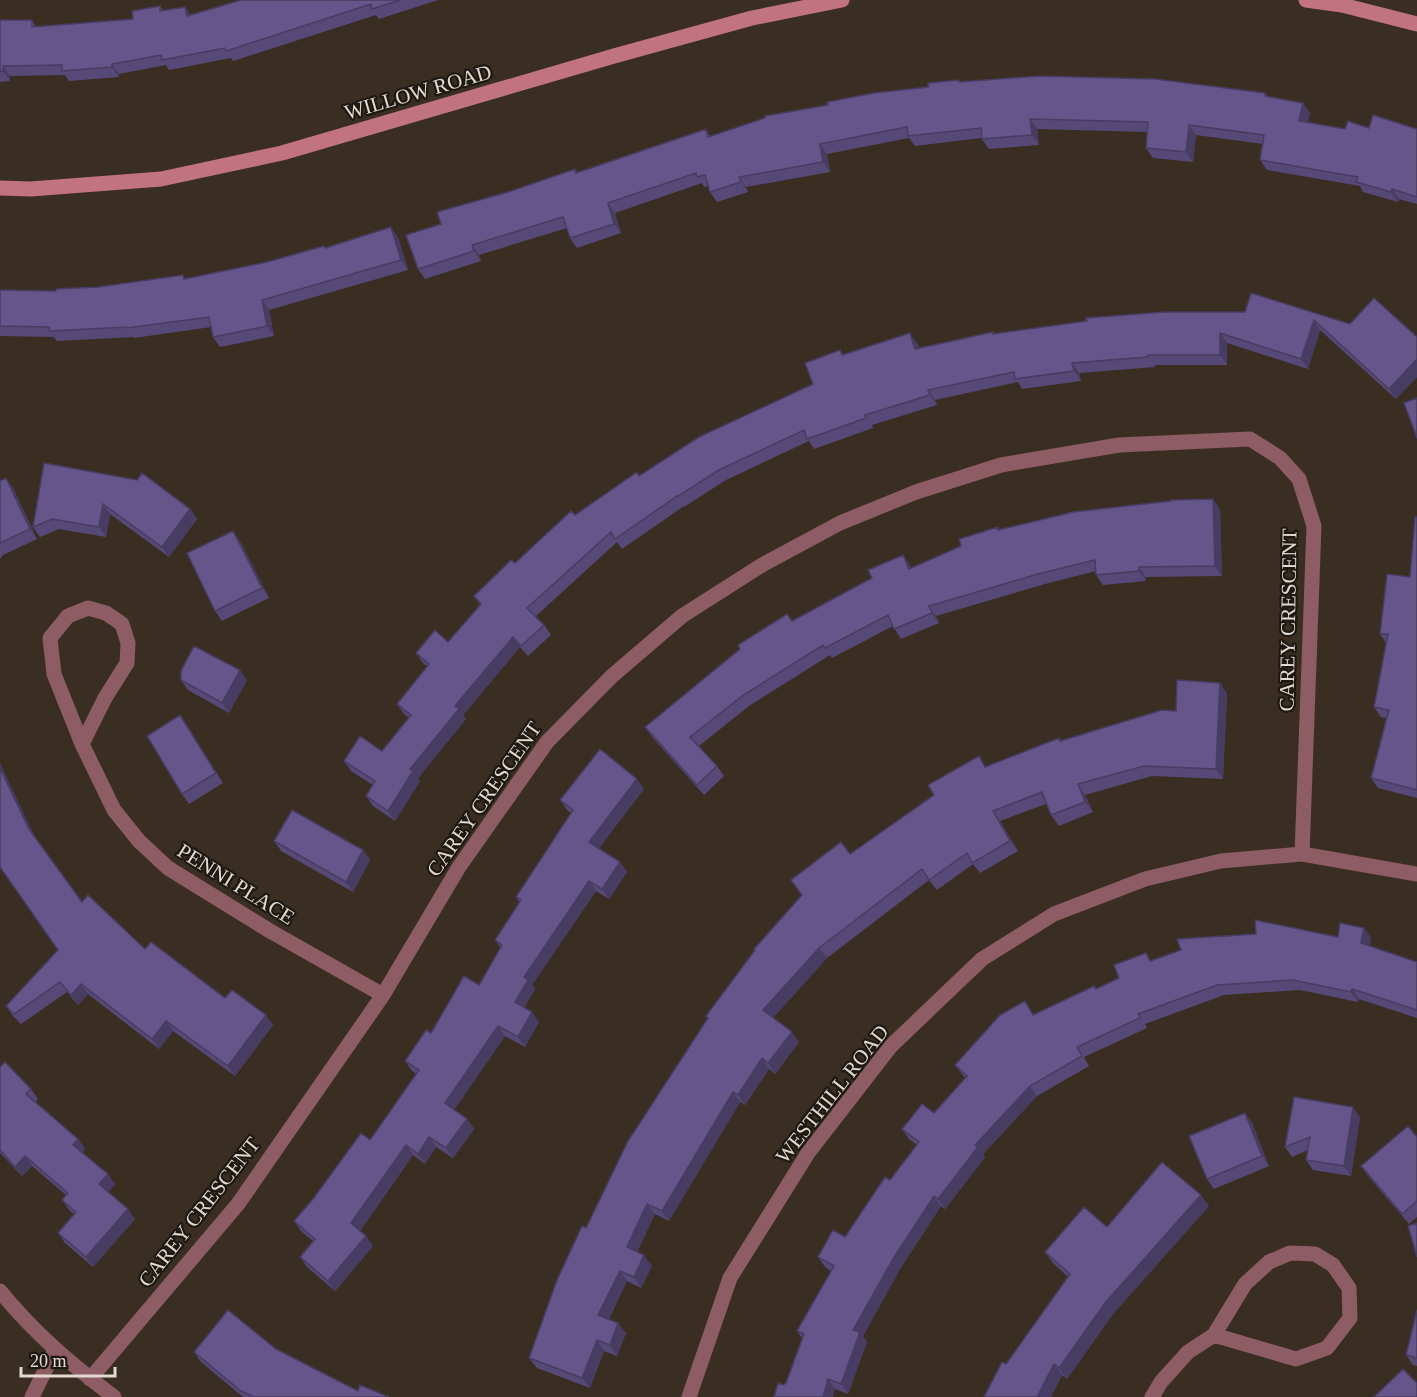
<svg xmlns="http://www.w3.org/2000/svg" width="1417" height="1397" viewBox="0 0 1417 1397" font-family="'Times New Roman',serif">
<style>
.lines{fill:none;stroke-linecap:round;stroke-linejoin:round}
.lane{stroke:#8e5c64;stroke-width:15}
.street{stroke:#8e5c64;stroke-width:15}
.secondary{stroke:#c17380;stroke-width:15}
.wall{fill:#574977}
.shaded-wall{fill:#473c61}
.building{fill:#65558a;stroke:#473c61;stroke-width:1.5}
.labels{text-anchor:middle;stroke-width:4.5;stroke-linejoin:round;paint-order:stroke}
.street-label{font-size:21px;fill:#e2dad2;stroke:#1d1812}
</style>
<rect width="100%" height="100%" fill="#3a2e22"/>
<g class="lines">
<path class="lane" d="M32,1397L55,1350"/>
<path class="street" d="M82,744L105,698L127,663L128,643L122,624L106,613L88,608L68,616L50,638L54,674L82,744L114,810L139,841L168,868L270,931L383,995
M0,1291C34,1333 71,1364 114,1397
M90,1379L238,1204L383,995L459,867L547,742L612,676L682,616L762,565L840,523L916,492L1001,465L1119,445L1250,439L1280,458L1299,479L1314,526L1302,854
M689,1397L730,1278L808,1153L891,1046L982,959L1054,914L1145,879L1221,861L1302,854L1417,874
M1152,1397L1161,1382L1188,1352L1214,1335L1245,1284L1269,1262L1290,1253L1315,1254L1333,1265L1349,1288L1350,1318L1327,1348L1296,1359L1214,1335"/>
<path class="secondary" d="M1306,0L1342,5L1417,24
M0,188L31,189L161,179L282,153L614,56L752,18L842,0"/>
</g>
<path class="wall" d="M241,0H438L379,19L376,15L233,61L231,58L169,70L166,65L119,74V77L69,81L65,75L10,76V81L0,82V20H32L36,27L133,19L160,6L163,11L191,15Z
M960,82L1265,93L1268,97L1310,113L1308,122L1345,129L1369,128L1417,129V204L1399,199L1398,202L1363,192L1360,186L1267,170L1260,160L1263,144L1196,135L1193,162L1153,158L1146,148L1147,132L1037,129L1039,145L989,149L981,138L915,146L909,138L827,154L830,172L746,187L748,192L717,202L710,192L709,186L704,187L702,183L615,213L621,233L577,248L570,238L567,228L479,255L481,261L425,279L418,269L441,224L508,192L578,173L706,129L710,136L928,87Z
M398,237L408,270L269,310L274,336L220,347L213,337L211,327L134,338L133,337L57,341L54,337L0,336V290L56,291L186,279L267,262L326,247Z
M1245,312L1350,324L1417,337V377L1396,399L1320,330L1308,369L1227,343V365H1155V367L1079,373L1081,381L1022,389L1018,382L935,400L937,405L872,425L873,428L814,449L809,441L726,480L684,507V506L622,549L617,542L536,616L544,625L551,635L528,656L520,647L463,715L466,719L418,778L420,781L395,821L373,806L366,796L373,785L351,771L344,761L382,751L409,718L404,714L397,704L427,666L423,663L416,653L448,642L480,605L474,596L575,515L639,476L813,384L840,350L844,355L917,343L919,348L993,332L994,334Z
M44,463L190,509L197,519L169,557L110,514L106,537L59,529L40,537L33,527Z
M6,478L13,488L37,539L3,555L0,559V481Z
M1220,509L1222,576L1146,577V581L1103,585L1096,575V571L1045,584L936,616L939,623L901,639L893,626L832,658L830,655L749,706L699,746L717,766L724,776L704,795L652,737L645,727L792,621L872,578L903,555L911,568L961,546L998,527L999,529Z
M1417,517V798L1378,788L1371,778L1386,718L1381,717L1374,707L1386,643L1380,634L1410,577Z
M240,541L269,598L222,621L215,611Z
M181,680H247L229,713L188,690Z
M1227,693L1223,779L1152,776L1085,795L1093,812L1059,826L1051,815L1046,804L1000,821L1018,851L980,873L973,864L937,890L929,880L827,958L773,1018L799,1042L775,1074L769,1069L745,1105L740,1102L669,1221L655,1214L637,1252L652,1266L641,1288L627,1281L609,1319L626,1333L617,1356L604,1351L590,1388L537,1368L529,1358L586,1228L708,1019L706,1016L802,896L791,880L850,854L986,767L1059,738L1061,740L1176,711Z
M187,725L223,783L189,804L182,794Z
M644,789L599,848L620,862L627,872L609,899L596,891L532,985L535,989L524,1008L539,1022L525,1047L505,1036L454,1110L467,1119L474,1129L453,1158L436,1147L425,1164L413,1155L360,1231L366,1236L373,1246L335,1291L307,1267L300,1257L313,1241L301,1231L294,1221L370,1140L417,1074L412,1071L405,1061L431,1033L479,985L501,948L495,940L519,902L516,897L571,813L567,810L560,800Z
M35,838L82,902L145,949L225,998L266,1015L273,1025L235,1076L173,1031L159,1049L88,994L78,1005L67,992L21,1024L13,1016L6,1006L58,950Z
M274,841L363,850L370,860L353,892L281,851Z
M1364,928L1371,938L1369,946L1417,962V1018L1359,999L1358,1002L1300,990L1224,995L1145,1024L1147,1028L1084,1057L1089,1066L1037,1096L983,1154L985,1157L945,1209L941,1206L900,1269L863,1336L867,1342L848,1394L835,1389L783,1385L786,1383L802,1338L797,1331L831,1271L825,1267L818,1257L845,1237L917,1145L909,1139L902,1129L934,1113L965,1078L955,1065L1034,1014L1096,989L1152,960L1338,937Z
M0,1067L31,1089L38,1099L36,1102L78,1139L85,1149L82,1153L115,1184L108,1192L135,1219L93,1267L65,1243L58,1233L74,1214L69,1210L62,1200L66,1195L32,1166L22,1176L0,1153Z
M1245,1113L1252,1123L1269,1166L1214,1189L1207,1179Z
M1360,1117L1351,1176L1313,1170L1306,1160L1308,1150L1292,1157L1285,1147Z
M1417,1137V1217L1409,1224L1368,1176L1361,1166Z
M1209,1206L1113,1314L1067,1379L1062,1375L1051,1397H984L1068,1277L1053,1263L1045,1252L1107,1227Z
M1417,1310V1366L1413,1365L1406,1355Z
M276,1349L358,1391L389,1397H243L201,1362L194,1352Z"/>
<path class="shaded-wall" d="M185,7L192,17L187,16Z
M112,64L119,74V77L112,67Z
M3,66L10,76V81L3,71Z
M1303,103L1310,113L1306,131L1299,121Z
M1030,119L1037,129L1039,145L1032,135Z
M1189,125L1196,135L1193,162L1186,152Z
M820,144L827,154L830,172L823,162Z
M739,177L746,187L748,192L741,182Z
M1392,189L1399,199L1398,202L1391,192Z
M608,203L615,213L621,233L614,224Z
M391,227L398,237L408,270L401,260Z
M472,245L479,255L481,261L474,251Z
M262,300L269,310L274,336L267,326Z
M1314,320L1320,330L1308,369L1301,359Z
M910,333L917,343L922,359L915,349Z
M1220,333L1227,343V365L1220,355Z
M1417,359V377L1396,399L1389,389Z
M1072,363L1079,373L1081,381L1074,371Z
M928,390L935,400L937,405L930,395Z
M6,478L13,488L37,539L30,529Z
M1213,499L1220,509L1222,576L1215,566Z
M103,504L110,514L106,537L99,527Z
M190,509L197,519L169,557L162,547Z
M233,531L240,541L269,598L262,588Z
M903,555L910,565L916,579L909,569Z
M1139,567L1146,577V581L1139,571Z
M929,606L936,616L939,623L932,613Z
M513,637L520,647L463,715L466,719L418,778L420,781L395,821L388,811L410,769L455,706Z
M240,670L247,680L229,713L222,703Z
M1220,683L1227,693L1223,779L1216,769Z
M180,715L187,725L223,783L216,773Z
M0,763L36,839L29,829L0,768Z
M637,779L644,789L596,852L589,842Z
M1078,784L1085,795L1093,812L1085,802Z
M993,811L1000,821L1018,851L1010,841Z
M363,850L370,860L353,892L346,882Z
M620,862L627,872L609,899L602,889Z
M589,881L596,891L532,985L535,989L522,1012L515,1002L524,977Z
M1364,928L1371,938L1368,953L1361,943Z
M819,948L827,958L771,1020L763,1010Z
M81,984L88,994L78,1005L71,995Z
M1352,989L1359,999L1358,1002L1351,992Z
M532,1012L539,1022L525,1047L518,1037Z
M266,1015L273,1025L235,1076L228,1066Z
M166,1021L173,1031L159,1049L152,1039Z
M498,1026L505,1036L452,1113L445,1103Z
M792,1032L799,1042L775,1074L768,1063Z
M762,1058L769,1069L745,1105L738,1095Z
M1030,1086L1037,1096L983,1154L985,1157L945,1209L938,1199L975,1145Z
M733,1092L740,1102L669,1221L662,1211Z
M1353,1107L1360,1117L1351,1176L1344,1166Z
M1245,1113L1252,1123L1269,1166L1262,1156Z
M467,1119L474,1129L453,1158L446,1148Z
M429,1137L436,1147L425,1164L418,1154Z
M78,1139L85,1149L80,1155L73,1145Z
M406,1145L413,1155L358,1233L351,1223Z
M25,1156L32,1166L22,1176L15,1167Z
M108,1174L115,1184L106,1194L99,1184Z
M1201,1195L1209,1206L1113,1314L1067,1379L1059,1368L1105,1303Z
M934,1196L941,1206L900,1269L863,1336L867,1342L848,1394L841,1384L853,1330L893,1259Z
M647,1204L655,1214L634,1257L627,1247Z
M128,1209L135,1219L93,1267L86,1257Z
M366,1236L373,1246L335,1291L328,1281Z
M644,1255L652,1266L641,1288L634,1277Z
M620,1271L627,1281L605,1326L598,1315Z
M618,1323L626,1333L617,1356L610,1345Z
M597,1340L604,1351L590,1388L582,1378Z
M1054,1364L1062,1375L1051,1397H1037Z
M828,1379L835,1389L833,1397H823Z"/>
<path class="building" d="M241,0H400L372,9L371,4L226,51L225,48L162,60L161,55L112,64V67L62,71V65L3,66V71L0,72V20H32V27L133,19L132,11L160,6V11L185,7L187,16Z
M1039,76L1155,79L1265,93V96L1303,103L1299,121L1345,129L1348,121L1369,128L1373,115L1417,129V197L1392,189L1391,192L1356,182L1358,177L1260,160L1264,135L1189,125L1186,152L1146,148L1148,122L1030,119L1032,135L982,139L981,128L908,136L907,127L820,144L823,162L739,177L741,182L710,192L705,175L697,177L696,173L608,203L614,224L570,238L563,217L472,245L474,251L418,269L406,235L441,224L437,212L508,192L575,169L576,173L706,129L708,137L765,118V116L828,105L827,102L874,93L928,87V83L959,80V82Z
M391,227L401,260L262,300L267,326L213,337L209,317L127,328V327L50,331L49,327L0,326V290L56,291V289L98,287L183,275L184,279L267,262L324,246L325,248Z
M1251,293L1350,324L1374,298L1417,337V359L1389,389L1314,320L1301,359L1220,333V355H1148V357L1072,363L1074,371L1015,379L1014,372L928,390L930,395L865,415L866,418L807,439L804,430L719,470L677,497V496L615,539L611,532L527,608L544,625L521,646L513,637L455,706L459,709L410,769L413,771L388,811L366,796L375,781L344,761L360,736L382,751L411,715L397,704L429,664L416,653L435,630L448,642L481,604L474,596L511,560L515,563L571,511L575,515L637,472L639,476L699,437L813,384L805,363L840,350L842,355L910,333L915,349L993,332V334L1087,321L1086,318L1165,312H1245Z
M1417,398V438L1404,403Z
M44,463L137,480L142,473L190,509L162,547L103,504L99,527L52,519L33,527Z
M6,478L30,529L0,543V481Z
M1213,499L1215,566L1139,567V571L1096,575L1095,560L1038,574L929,606L932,613L894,629L888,615L825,648L823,645L742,696L690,737L717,766L697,785L645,727L740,649L738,645L787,614L792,621L872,578L868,570L903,555L909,569L961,546L959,539L998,527V530L1073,512L1170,501V500Z
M1415,517H1417V790L1371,778L1389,710L1374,707L1388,634H1380L1387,574L1410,577Z
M233,531L262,588L215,611L187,553Z
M194,646L240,670L222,703L181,680V671Z
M1177,680L1220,683L1216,769L1144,766L1078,784L1085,802L1051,815L1042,792L993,811L1010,841L972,863L967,853L929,880L922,869L819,948L763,1010L792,1032L768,1063L762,1058L738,1095L733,1092L662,1211L647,1204L627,1247L644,1255L634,1277L620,1271L598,1315L618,1323L610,1345L597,1340L582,1378L529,1358L557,1280L582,1226L586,1228L628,1141L708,1018L706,1016L755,950L754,949L802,895L791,880L841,842L850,854L934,795L928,785L979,756L985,767L1059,738L1060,741L1162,710L1176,711Z
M180,715L216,773L182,794L147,736Z
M600,749L637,779L589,842L620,862L602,889L589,881L524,977L528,980L515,1002L532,1012L518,1037L498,1026L445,1103L467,1119L446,1148L429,1137L418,1154L406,1145L351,1223L366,1236L328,1281L300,1257L315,1239L294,1221L313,1199L361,1133L370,1140L419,1070L405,1061L426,1030L431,1033L464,976L479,985L502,945L495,940L521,900L516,897L573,810L560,800Z
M0,768L29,829L82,902L88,895L145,949L151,942L225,998L232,990L266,1015L228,1066L166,1021L152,1039L81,984L71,995L60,982L14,1014L6,1006L58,950L0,867Z
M292,810L363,850L346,882L274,841Z
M1255,920L1338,937L1340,923L1364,928L1361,943L1417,962V1010L1352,989L1351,992L1293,980L1217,985L1138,1014L1140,1018L1077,1047L1082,1056L1030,1086L975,1145L978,1147L938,1199L934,1196L893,1259L853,1330L860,1332L841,1384L828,1379L823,1397H774L778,1383L783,1385L786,1383L804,1334L797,1331L834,1266L818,1257L833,1230L845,1237L885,1177L890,1180L919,1142L902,1129L922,1104L934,1113L967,1076L955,1065L1000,1015L1025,1001L1033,1015L1094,986L1096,989L1119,978L1114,965L1146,953L1150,961L1181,950L1177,939L1256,934Z
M5,1062L31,1089L26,1094L78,1139L73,1145L108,1174L99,1184L128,1209L86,1257L58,1233L76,1212L62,1200L68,1193L25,1156L15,1167L0,1150V1067Z
M1294,1097L1353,1107L1344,1166L1306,1160L1310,1137L1285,1147Z
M1245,1113L1262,1156L1207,1179L1189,1136Z
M1408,1126L1417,1137V1201L1402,1214L1361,1166Z
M1162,1162L1201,1195L1105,1303L1059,1368L1054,1364L1037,1397H984L1002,1362L1006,1364L1070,1274L1045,1252L1084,1207L1107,1227Z
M1417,1223V1257L1408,1226Z
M228,1310L276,1349L358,1391L360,1385L389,1397H254L241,1391L194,1352Z
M1417,1310V1358L1406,1355Z
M1403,1369L1417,1383V1397H1374Z"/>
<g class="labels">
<g class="street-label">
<text transform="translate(418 92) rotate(-16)" y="7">WILLOW ROAD</text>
<text transform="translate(1288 620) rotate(-89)" y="7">CAREY CRESCENT</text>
<text transform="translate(484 799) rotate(-55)" y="7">CAREY CRESCENT</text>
<text transform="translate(236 884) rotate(32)" y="7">PENNI PLACE</text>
<text transform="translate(832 1094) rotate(-52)" y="7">WESTHILL ROAD</text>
<text transform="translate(199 1212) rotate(-52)" y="7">CAREY CRESCENT</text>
</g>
</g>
<path d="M21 1367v9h94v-9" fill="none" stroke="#e2dad2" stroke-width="3"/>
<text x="30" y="1367" font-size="18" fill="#e2dad2" stroke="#1d1812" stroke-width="4.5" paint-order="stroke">20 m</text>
</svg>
